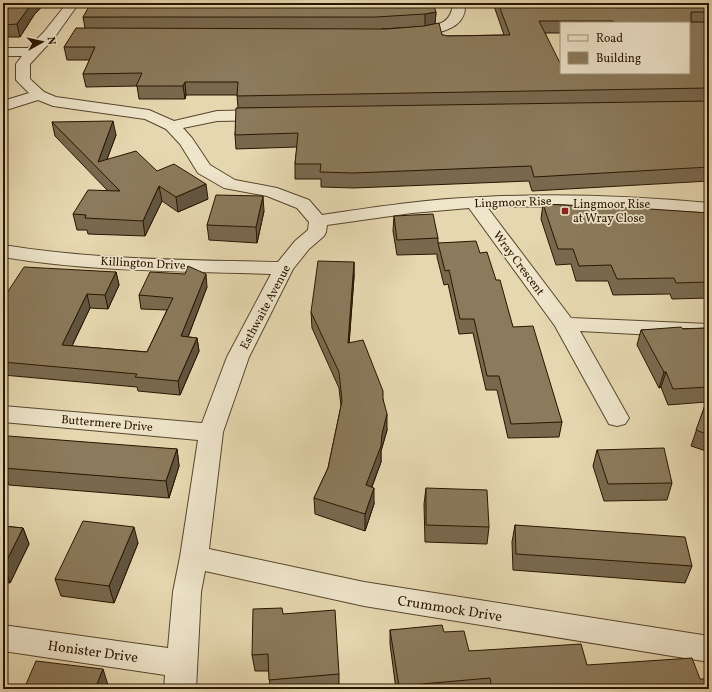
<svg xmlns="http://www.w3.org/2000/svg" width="712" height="692" viewBox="0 0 712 692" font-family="Vollkorn,serif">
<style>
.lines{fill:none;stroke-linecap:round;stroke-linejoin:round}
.minor-casing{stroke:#58462c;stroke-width:2}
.minor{fill:#eee5cb;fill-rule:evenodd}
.wall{fill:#78694e;stroke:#291500;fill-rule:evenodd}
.shaded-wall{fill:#615540;stroke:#291500}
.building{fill:#8b7a5b;stroke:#291500;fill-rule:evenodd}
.poi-dot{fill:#8f2418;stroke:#eee5cb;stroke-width:1.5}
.labels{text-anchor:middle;stroke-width:3.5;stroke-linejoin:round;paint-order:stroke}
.street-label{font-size:12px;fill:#291500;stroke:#eee5cb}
.poi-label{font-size:12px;fill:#291500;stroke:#eee5cb;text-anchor:start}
.near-street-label{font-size:14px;fill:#291500;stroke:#eee5cb}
</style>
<rect width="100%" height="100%" fill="#e5d7af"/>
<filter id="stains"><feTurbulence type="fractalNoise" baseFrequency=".005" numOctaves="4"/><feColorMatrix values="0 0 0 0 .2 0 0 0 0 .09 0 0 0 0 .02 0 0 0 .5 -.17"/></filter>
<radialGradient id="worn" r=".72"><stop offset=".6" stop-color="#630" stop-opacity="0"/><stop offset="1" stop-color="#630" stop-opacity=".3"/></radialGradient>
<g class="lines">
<g class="minor-casing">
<path id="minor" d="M67,3H79L54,38L30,64V79L44,92L56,97L149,110L174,121L217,111L266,110L272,112L274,115L272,118L266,120L217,121L183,128L192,138L210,165L235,180L277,188L309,200L322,215C375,207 428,199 482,197C558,193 634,196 709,203V213L582,206L487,207L571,318L709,324V338L580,331L629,418L625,424L617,426L609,424L555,326L469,208L412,213L327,225L326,232L324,236L309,249L293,269L249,357L223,432L209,549L364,582L709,636V662L364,606L205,571L201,592L196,689H164L165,675L3,651V625L168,648L173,592L180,557L198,440L3,422V406L202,423L227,357L271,274C182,271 91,272 3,257V245C94,260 187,260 278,262L295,241L308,230L309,222L297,208L267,196L224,188L198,173L180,144L166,129L145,119L53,106L38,100L3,111V101L29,93L16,80V64L22,56H3V48H28L44,32Z
M453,3H465C465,10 465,15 460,21C451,32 421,38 407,35L405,32L407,29C427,24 451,31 453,3Z"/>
</g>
<use href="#minor" class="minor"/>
</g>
<path class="wall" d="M3,3H45L34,15L20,37H4L3,38Z
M493,3H709V181L532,191L529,181L354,188L321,187V179H295V164L297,147L236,149L235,135L238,108L237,95H186L185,99H139L137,86L86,87L83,74L90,60H67L64,47L85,28L83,17L436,12L435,23L442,35L446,36L504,35ZM561,23H689V73H561L545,33H561ZM416,27L387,29H381Z
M52,122L116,135L107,159L157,171L208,199L178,212L162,201L145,236L88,234L87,230H77L73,214L108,191L55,136Z
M543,204L709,213V298L672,299L670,294L613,295L608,281H576L571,264L556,265L541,219Z
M264,211L257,243L209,240L207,225Z
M394,216L438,238V243L480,253L496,280L513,327L562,422L559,437L508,438L497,390H486L473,333L459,334L448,284L444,285L437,257V254L397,255L393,231Z
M354,262V277L349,343L383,399L387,430L381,451V462L372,487L374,504L365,531L315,514L314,498L328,468L341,406L339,388L312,328L311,312Z
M116,272L119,285L108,309L90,308L72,346L147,352L167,310L141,309L139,295L207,287L188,337L197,338L199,351L180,395L138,391L137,387L3,375V299Z
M709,328V452L691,446L706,402L668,405L661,387L659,388L637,345L641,330Z
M3,445L177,449L179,466L169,498L9,485L7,480L3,479Z
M597,450L672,483L667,500L604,501L593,466Z
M426,488L489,527L487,544L425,542L424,504Z
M515,525L692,566L685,583L513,570L512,542Z
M3,526L23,528L29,544L10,583L3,582Z
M138,543L114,603L61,596L55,579Z
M283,614L339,674V689H270L269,671H255L252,655Z
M390,630L444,632L469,651L700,679L709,689H396L390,644Z"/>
<path class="shaded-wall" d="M32,3H45L34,15L20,37L17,24Z
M436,12L435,24L425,26V14Z
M185,82L186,95L185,99L183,86Z
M113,121L116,135L102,173L98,162Z
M3,170L7,185L3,191Z
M206,184L208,199L178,212L176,197Z
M159,186L162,201L145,236L143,221Z
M263,196L264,211L257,243L256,227Z
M354,262V277L348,359V343Z
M116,272L119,285L108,309L105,295Z
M206,274L207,287L183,350L181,336Z
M87,294L90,308L66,358L62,345Z
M197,338L199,351L180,395L178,381Z
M664,372H666L661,387L659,388Z
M387,414V430L381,451V462L366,502V485Z
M177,449L179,466L169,498L166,481Z
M374,488V504L365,531V514Z
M134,527L138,543L114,603L109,586Z
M23,528L29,544L10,583L4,566Z
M103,669L108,685L106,689H95Z"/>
<path class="building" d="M3,3H32L17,24L3,25Z
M91,3H433L436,12L425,14L376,17H83Z
M498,3H709V12H691V22H709V88L237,96L238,82H185L183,86H136L142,73L83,74L95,47H64L76,28L387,29L424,26L439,23L442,35H445L446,36L510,35ZM539,21H613L614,23H689V73H561V65Z
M709,101V167L534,177L531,166L353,173L320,172L321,164H295L298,133L235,135L236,108Z
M113,121L98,162L136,151L157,171L174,164L206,184L176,197L159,186L143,221L85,218L86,215L73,214L88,190L120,191L52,122Z
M216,195L263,196L256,227L207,225Z
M543,204L650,209L709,213V282L676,283L674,278L617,279L611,265L579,266L573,249H558Z
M433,214L438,238L397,240L394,216Z
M476,241L480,253L487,252L496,280H500L513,327L533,326L562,422L511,424L499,376H487L474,319H460L449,270L445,271L438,243Z
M318,261L354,262L348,343L363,340L383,391V399L387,414L382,434L381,446L366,485L374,488L365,514L314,498L328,468L342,401L339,372L311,312Z
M188,266L206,274L181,336L197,338L178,381L135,377L137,374L3,362V299L24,267L116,272L105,295L87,294L62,345L147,352L173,298L139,295L150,272L185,274Z
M681,327L683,329L709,328V387L673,389L666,372H664L641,330Z
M709,395V435L696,430Z
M8,436L177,449L166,481L3,468L6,463H3V445Z
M664,448L672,483L608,484L597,450Z
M426,488L487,490L489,527L426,525Z
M83,521L134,527L109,586L55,579Z
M515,525L685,537L692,566L516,554Z
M3,526L23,528L4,566H3Z
M282,608L283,614L335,610L339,674L269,680L268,654L252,655L253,609Z
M442,625L444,632L464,631L469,651L581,644L587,665L692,658L700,679H709V689H492L490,678L399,686L390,630Z
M36,661L103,669L95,689H24Z"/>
<rect class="poi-dot" x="561" y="207" width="8" height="8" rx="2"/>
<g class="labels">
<g class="street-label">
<text transform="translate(513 202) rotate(-2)" y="4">Lingmoor Rise</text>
<text transform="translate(143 263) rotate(3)" y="4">Killington Drive</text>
<text transform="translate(519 263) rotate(53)" y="4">Wray Crescent</text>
<text transform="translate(265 307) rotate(-62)" y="4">Esthwaite Avenue</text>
<text transform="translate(107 423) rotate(5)" y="4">Buttermere Drive</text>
</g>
<g class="poi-label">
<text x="573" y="208">Lingmoor Rise<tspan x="573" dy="14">at Wray Close</tspan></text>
</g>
<g class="near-street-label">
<text transform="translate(450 608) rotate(9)" y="5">Crummock Drive</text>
<text transform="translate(93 651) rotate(8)" y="5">Honister Drive</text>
</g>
</g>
<rect width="712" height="692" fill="none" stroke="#e5d7af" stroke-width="16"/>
<rect x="4" y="4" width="704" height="684" fill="none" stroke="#291500" stroke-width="2"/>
<rect x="8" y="8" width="696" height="676" fill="none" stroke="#291500"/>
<rect x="560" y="22" width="130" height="52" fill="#eee5cb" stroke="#9f927a"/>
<rect x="568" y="35" width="20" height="6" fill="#eee5cb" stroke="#9f927a"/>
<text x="596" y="42" font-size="12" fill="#291500">Road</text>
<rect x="568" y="52" width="20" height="12" fill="#8b7a5b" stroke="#9f927a"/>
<text x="596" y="62" font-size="12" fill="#291500">Building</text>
<g transform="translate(42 42) rotate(82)" stroke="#eee5cb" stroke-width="3" paint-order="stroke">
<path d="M0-3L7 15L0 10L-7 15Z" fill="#291500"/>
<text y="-6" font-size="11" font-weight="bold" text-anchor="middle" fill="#291500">N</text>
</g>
<rect width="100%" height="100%" filter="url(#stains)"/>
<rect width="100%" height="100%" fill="url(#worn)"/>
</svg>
